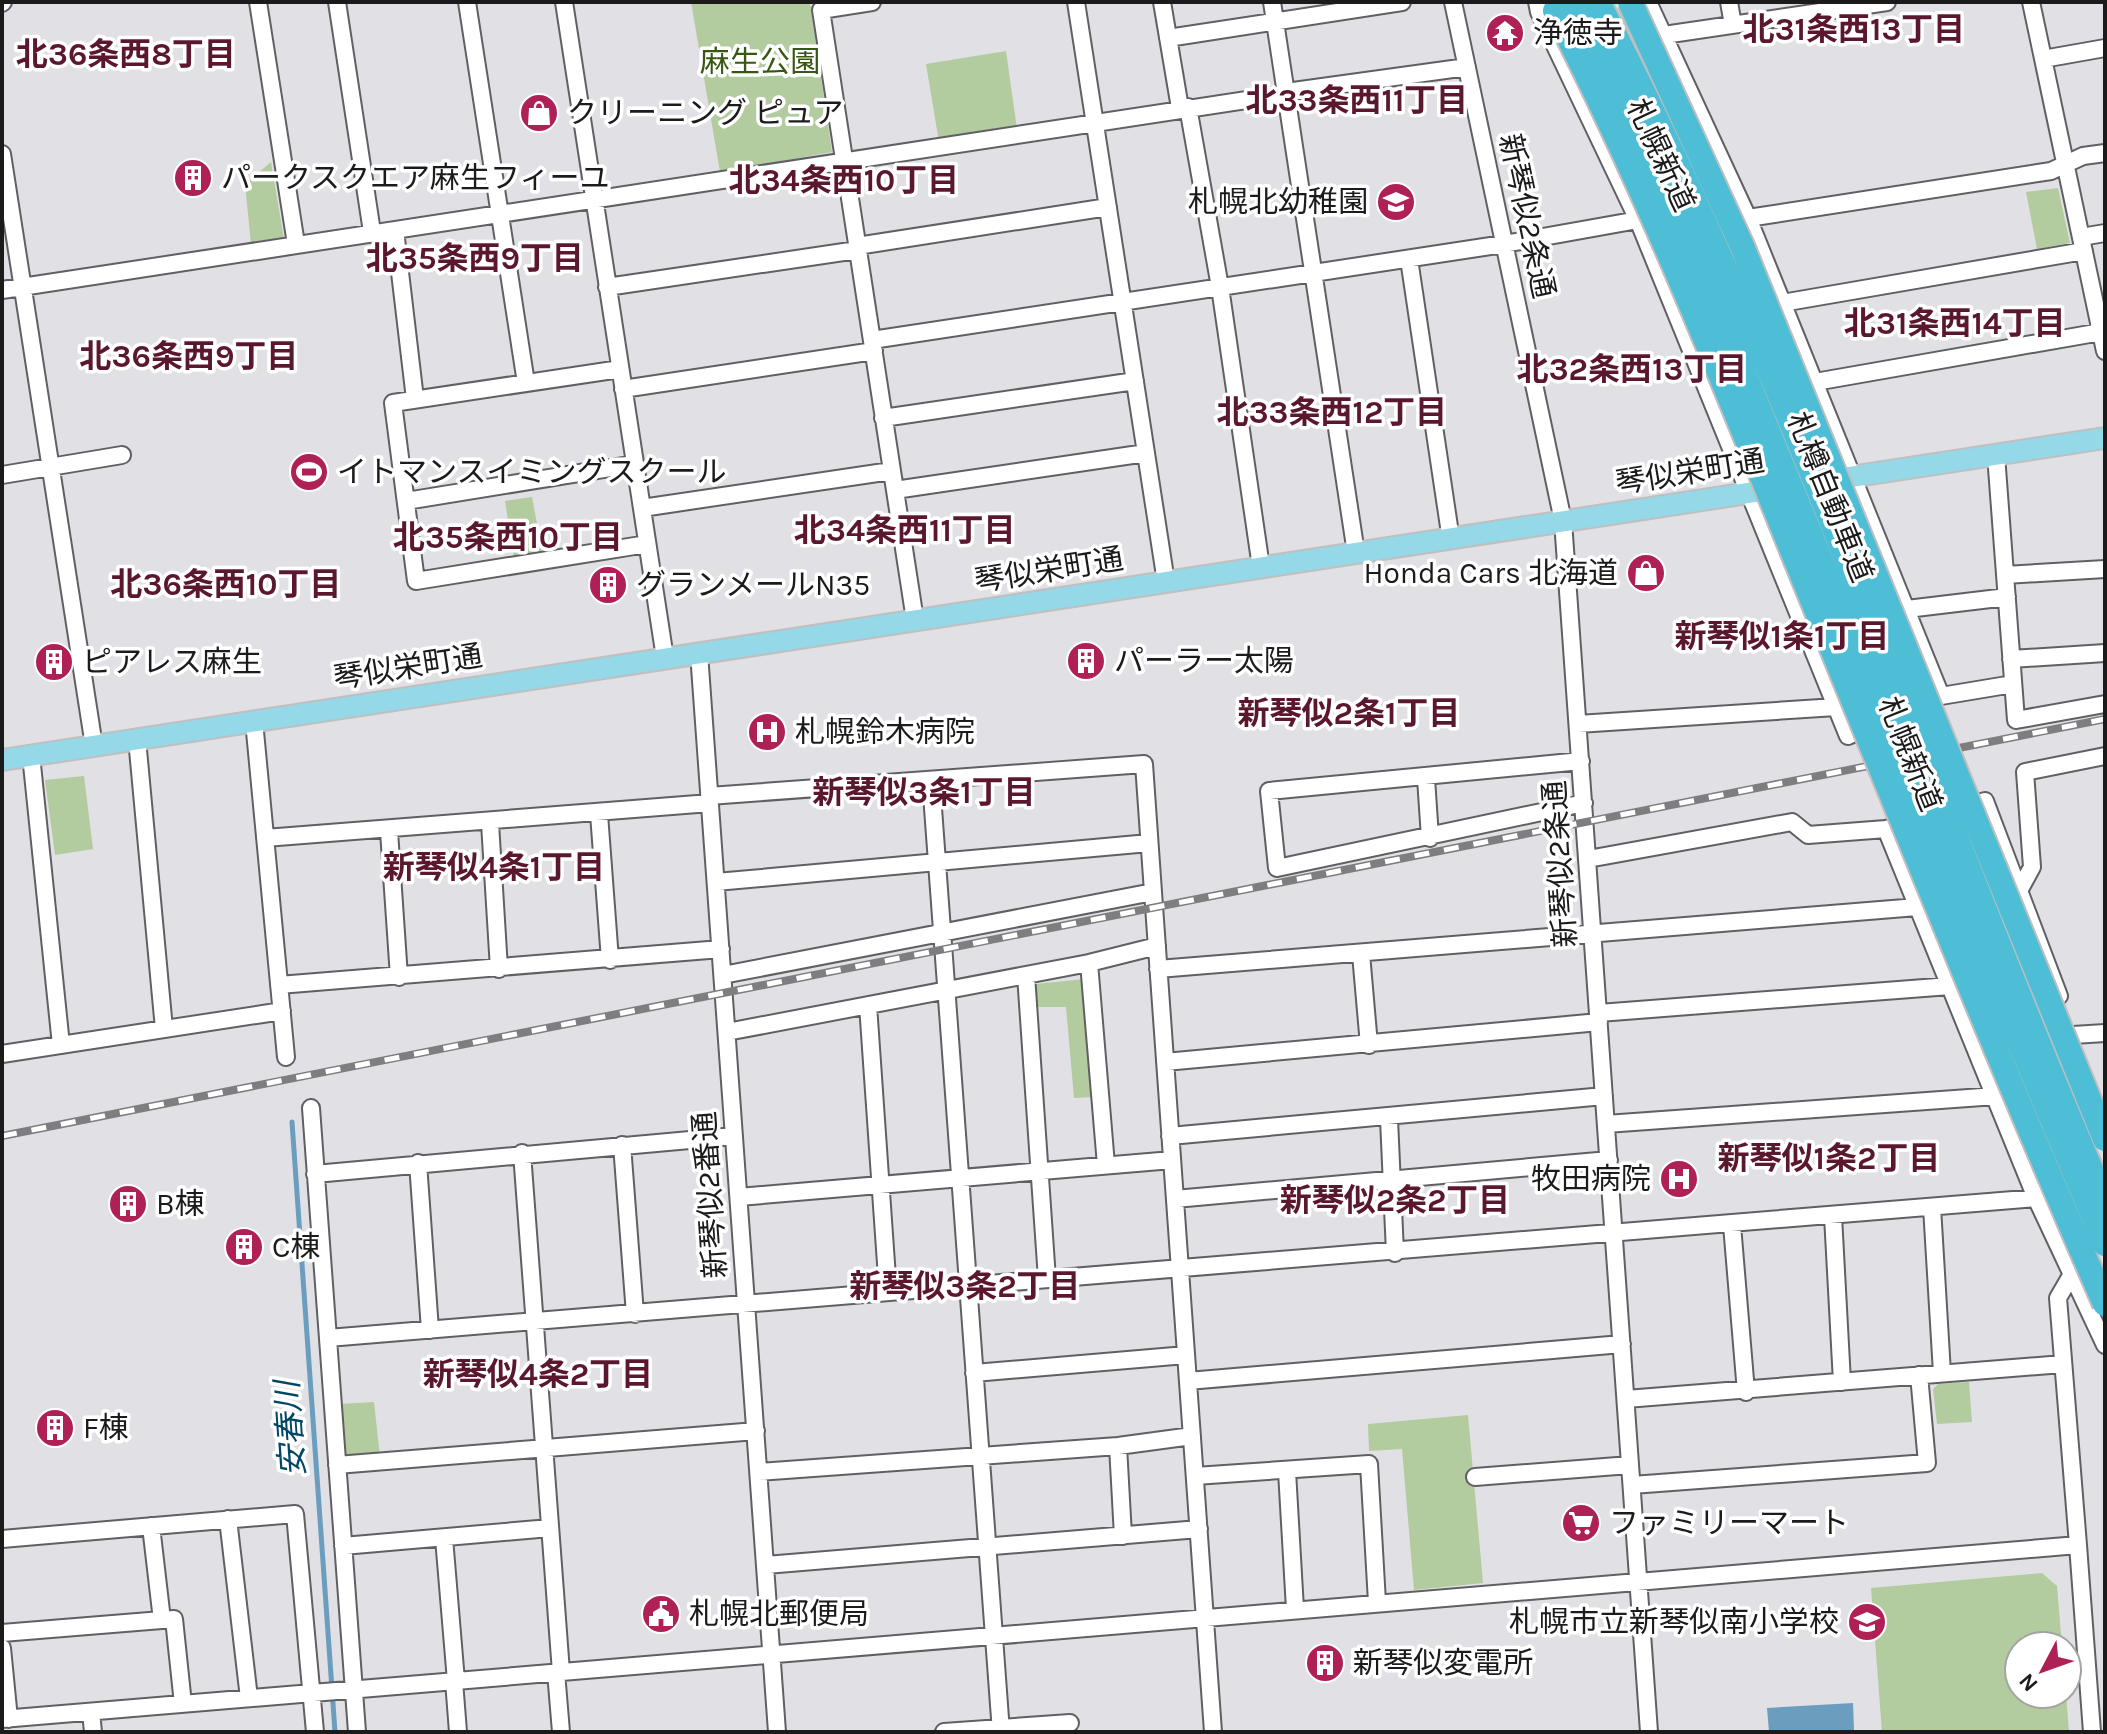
<svg xmlns="http://www.w3.org/2000/svg" width="2107" height="1734" viewBox="0 0 2107 1734" font-family="Karla,'Noto Sans JP',sans-serif">
<style>
.green{fill:#b2cb9f}
.water{fill:#6b9ebe}
.lines{fill:none;stroke-linecap:round;stroke-linejoin:round}
.stream{stroke:#6b9ebe;stroke-width:5}
.minor-casing{stroke:#606064;stroke-width:20}
.major-casing{stroke:#bfbfbf;stroke-width:24}
.minor{stroke:#fff;stroke-width:16}
.major{stroke:#95d8e7;stroke-width:20}
.rail-casing{stroke:#7e7e81;stroke-width:8}
.rail{stroke:#fff;stroke-width:5;stroke-dasharray:15;stroke-linecap:butt}
.highway-bridge-casing{stroke:#bfbfbf;stroke-width:28;stroke-linecap:butt}
.highway-bridge{stroke:#4ebed7;stroke-width:24}
.labels{text-anchor:middle;stroke-width:7;stroke-linejoin:round;paint-order:stroke}
.poi-label{font-size:30px;fill:#1b1b1c;stroke:#fff;text-anchor:start}
.park-label{font-size:30px;fill:#375713;stroke:#fff}
.street-label{font-size:30px;fill:#1b1b1c;stroke:#fff}
.neighbourhood-label{font-size:32px;font-weight:bold;fill:#5b172d;stroke:#fff}
.water-label{font-size:32px;font-style:italic;fill:#004665;stroke:#fff}
</style>
<rect width="100%" height="100%" fill="#e1e1e5"/>
<path class="green" d="M691,2H810L832,152L720,172Z
M1006,51L1018,136L940,148L926,64Z
M271,162L284,239L251,244L245,184Z
M2058,188L2070,243L2037,249L2026,192Z
M532,497L543,556L514,559L505,501Z
M84,776L93,849L55,855L45,780Z
M1084,979L1093,1097L1074,1098L1066,1007H1037L1036,984Z
M1969,1382L1972,1422L1937,1424L1933,1389L1938,1384Z
M374,1402L380,1457L344,1459L340,1404Z
M1468,1415L1483,1583L1414,1590L1402,1449L1369,1451L1368,1424Z
M2042,1573L2057,1586L2062,1646H2019V1694H2066L2069,1732H1882L1871,1588Z"/>
<path class="water" d="M1853,1703L1854,1730L1769,1732L1767,1708Z"/>
<g class="lines">
<path class="stream" d="M292,1122L335,1732"/>
<g class="minor-casing">
<path id="minor" d="M258,2L296,244
M337,2L372,232
M467,2L526,383
M564,2L665,658
M872,2L821,10L915,620
M1076,2L1166,582
M1162,2L1180,108
M1272,2L1356,553
M1453,2L1563,521L1649,1732
M1537,2L1539,12L1638,220L1848,736L1874,725
M1648,2L1748,218L1941,696
M1729,2L1733,25
M2031,2L2105,351
M2,3L3,2
M1664,35L1887,2
M1168,38L1402,2
M2043,59L2105,48
M1286,92L1467,67
M1188,107L1220,287L1261,567
M2,154L94,746
M1748,218L2051,171L2083,156L2105,153
M395,230L415,399
M2081,237L2105,233
M857,246L1108,207
M1409,259L1451,540
M607,287L857,250
M2,290L1286,94
M1782,303L2084,251
M872,340L1504,244L1638,220
M620,369L393,403L416,581L647,544
M1815,382L2101,332
M623,389L874,351
M883,418L1135,381
M1996,455L2016,720L2105,704
M2,475L122,455
M895,490L1146,453
M406,501L635,464
M642,508L891,471
M2005,575L2105,569
M1907,609L2007,597
M699,653L777,1732
M2011,659L2105,653
M1921,704L1941,696L2013,684
M254,721L286,1057
M1578,724L1836,707
M137,739L164,1029
M31,755L61,1045
M1581,761L1269,791L1277,868L1584,803
M1426,778L1430,838
M931,781L1001,1732
M709,796L1144,764L1153,892L723,975
M1961,808L1985,801L2059,996
M599,814L610,960
M490,823L499,969
M1886,829L2036,1198L2105,1345
M389,831L399,977
M265,838L710,803
M1588,859L1792,822L1808,835L1886,829L1912,822
M716,882L1149,843
M2020,889L2032,867L2025,772L2105,756
M1153,892L1213,1732
M1361,954L1369,1045
M1089,963L1106,1165
M1158,969L1917,907
M1026,975L1047,1279
M279,985L721,949
M868,1005L888,1292
M1599,1013L1950,986
M727,1032L1089,963L1157,946
M2073,1035L2105,1033
M2,1054L282,1011
M1165,1062L1599,1022
M311,1108L357,1732
M1389,1119L1395,1253
M1606,1124L1996,1096
M1170,1136L1604,1096
M622,1145L635,1314
M522,1153L561,1672
M418,1163L430,1330
M315,1174L734,1136
M739,1197L1172,1160
M1175,1199L1609,1160
M1932,1207L1942,1373
M1833,1216L1842,1382
M1732,1225L1746,1392
M2072,1274L2058,1298L2078,1545
M328,1338L2036,1198
M974,1373L1186,1355
M1188,1381L1622,1344
M1626,1399L2063,1364
M1118,1446L1123,1536
M337,1465L756,1431
M1287,1471L1295,1609
M759,1472L1118,1446L1192,1436
M1195,1476L1369,1464L1377,1602
M1475,1477L1630,1465
M1632,1485L1927,1463L1919,1375
M228,1519L249,1698
M151,1526L162,1620
M444,1538L456,1681
M2,1539L295,1514L315,1732
M343,1546L550,1528
M766,1565L1199,1529
M2,1633L174,1619L183,1704
M2,1648L9,1719
M556,1672L561,1732
M454,1681L458,1732
M91,1712L93,1732
M2,1719L2078,1545L2092,1732
M944,1732L1070,1723"/>
</g>
<g class="major-casing">
<path id="major" d="M1824,481L2105,438
M2,760L1781,488"/>
</g>
<use href="#minor" class="minor"/>
<use href="#major" class="major"/>
<g class="rail-casing">
<path id="rail" d="M2,1136L2105,719"/>
</g>
<use href="#rail" class="rail"/>
<g class="highway-bridge-casing">
<path id="highway-bridge" d="M1576,2L1697,258L1993,980L2105,1244
M1598,2C1798,388 1933,804 2105,1202
M1630,2L1742,246L2105,1139
M1555,11C1650,196 1726,388 1804,580C1903,822 2000,1065 2105,1304"/>
</g>
<use href="#highway-bridge" class="highway-bridge"/>
</g>
<defs>
<g id="temple-disc" transform="scale(2)"><circle r="9.5" fill="#af2056" stroke="#fff"/><path d="M0-6L5-2H3V0L6.5 2.5H4V6H1.5V3h-3V6H-4V2.5H-6.5L-3 0V-2H-5Z" fill="#fff"/></g>
<g id="shop-disc" transform="scale(2)"><circle r="9.5" fill="#af2056" stroke="#fff"/><path d="M-5-2.5h2.3a2.7 3.5 0 0 1 5.4 0H5L5.5 6h-11ZM-1.5-2.5h3a1.5 2.3 0 0 0-3 0Z" fill="#fff"/></g>
<g id="building-disc" transform="scale(2)"><circle r="9.5" fill="#af2056" stroke="#fff"/><path d="M-4-6H4V6H1V3H-1V6H-4ZM-2.5-4.3h1.7v1.8h-1.7ZM.8-4.3h1.7v1.8H.8ZM-2.5-1h1.7V.8h-1.7ZM.8-1h1.7V.8H.8Z" fill="#fff"/></g>
<g id="school-disc" transform="scale(2)"><circle r="9.5" fill="#af2056" stroke="#fff"/><path d="M0-5L7-2L0 1L-7-2ZM-4 1L0 2.5L4 1V4Q0 6-4 4Z" fill="#fff"/></g>
<g id="stadium-disc" transform="scale(2)"><circle r="9.5" fill="#af2056" stroke="#fff"/><path d="M0-5a6.5 5 0 1 0 0 10a6.5 5 0 1 0 0-10ZM-3.5-1.8h7v3.6h-7Z" fill="#fff"/></g>
<g id="hospital-disc" transform="scale(2)"><circle r="9.5" fill="#af2056" stroke="#fff"/><path d="M-5-5h3v3.5h4V-5h3V5h-3V1.5h-4V5h-3Z" fill="#fff"/></g>
<g id="supermarket-disc" transform="scale(2)"><circle r="9.5" fill="#af2056" stroke="#fff"/><path d="M-6-5.5h2.5l.6 2H6L4.5 2H-2.5L-4.4-4H-6ZM-1.5 3.2a1.3 1.3 0 1 0 .1 0ZM3 3.2a1.3 1.3 0 1 0 .1 0Z" fill="#fff"/></g>
<g id="civic-disc" transform="scale(2)"><circle r="9.5" fill="#af2056" stroke="#fff"/><path d="M-.6-6.5H3V-4.5H.6V-3L4-1V1h2V6H-6V1h2V-1L-.6-3ZM-1.2 2.5V6h2.4V2.5Z" fill="#fff"/></g>
</defs>
<g fill-rule="evenodd">
<use href="#temple-disc" x="1505" y="33"/>
<use href="#shop-disc" x="539" y="113"/>
<use href="#building-disc" x="193" y="178"/>
<use href="#school-disc" x="1396" y="202"/>
<use href="#stadium-disc" x="309" y="472"/>
<use href="#shop-disc" x="1646" y="573"/>
<use href="#building-disc" x="608" y="585"/>
<use href="#building-disc" x="1086" y="661"/>
<use href="#building-disc" x="54" y="662"/>
<use href="#hospital-disc" x="767" y="732"/>
<use href="#hospital-disc" x="1679" y="1179"/>
<use href="#building-disc" x="128" y="1204"/>
<use href="#building-disc" x="244" y="1247"/>
<use href="#building-disc" x="55" y="1428"/>
<use href="#supermarket-disc" x="1581" y="1523"/>
<use href="#civic-disc" x="661" y="1614"/>
<use href="#school-disc" x="1867" y="1622"/>
<use href="#building-disc" x="1325" y="1663"/>
</g>
<g class="labels">
<g class="poi-label">
<text x="1533" y="43">浄徳寺</text>
<text x="567" y="123">クリーニング ピュア</text>
<text x="221" y="188">パークスクエア麻生フィーユ</text>
<text x="1368" y="212" text-anchor="end">札幌北幼稚園</text>
<text x="337" y="482">イトマンスイミングスクール</text>
<text x="1618" y="583" text-anchor="end">Honda Cars 北海道</text>
<text x="636" y="595">グランメールN35</text>
<text x="1114" y="671">パーラー太陽</text>
<text x="82" y="672">ピアレス麻生</text>
<text x="795" y="742">札幌鈴木病院</text>
<text x="1651" y="1189" text-anchor="end">牧田病院</text>
<text x="156" y="1214">B棟</text>
<text x="272" y="1257">C棟</text>
<text x="83" y="1438">F棟</text>
<text x="1609" y="1533">ファミリーマート</text>
<text x="689" y="1624">札幌北郵便局</text>
<text x="1839" y="1632" text-anchor="end">札幌市立新琴似南小学校</text>
<text x="1353" y="1673">新琴似変電所</text>
</g>
<g class="park-label">
<text x="760" y="72">麻生公園</text>
</g>
<g class="street-label">
<text transform="translate(1661 155) rotate(65)" y="10">札幌新道</text>
<text transform="translate(1527 216) rotate(78)" y="10">新琴似2条通</text>
<text transform="translate(1690 472) rotate(-9)" y="10">琴似栄町通</text>
<text transform="translate(1830 497) rotate(68)" y="10">札樽自動車道</text>
<text transform="translate(1049 570) rotate(-9)" y="10">琴似栄町通</text>
<text transform="translate(408 667) rotate(-9)" y="10">琴似栄町通</text>
<text transform="translate(1910 754) rotate(68)" y="10">札幌新道</text>
<text transform="translate(1560 864) rotate(-94)" y="10">新琴似2条通</text>
<text transform="translate(710 1195) rotate(-94)" y="10">新琴似2番通</text>
</g>
<g class="neighbourhood-label">
<text x="1854" y="40">北31条西13丁目</text>
<text x="126" y="65">北36条西8丁目</text>
<text x="1357" y="111">北33条西11丁目</text>
<text x="844" y="191">北34条西10丁目</text>
<text x="475" y="269">北35条西9丁目</text>
<text x="1955" y="334">北31条西14丁目</text>
<text x="189" y="367">北36条西9丁目</text>
<text x="1632" y="380">北32条西13丁目</text>
<text x="1332" y="423">北33条西12丁目</text>
<text x="905" y="541">北34条西11丁目</text>
<text x="508" y="548">北35条西10丁目</text>
<text x="226" y="595">北36条西10丁目</text>
<text x="1782" y="647">新琴似1条1丁目</text>
<text x="1349" y="724">新琴似2条1丁目</text>
<text x="924" y="803">新琴似3条1丁目</text>
<text x="494" y="878">新琴似4条1丁目</text>
<text x="1829" y="1169">新琴似1条2丁目</text>
<text x="1395" y="1211">新琴似2条2丁目</text>
<text x="965" y="1297">新琴似3条2丁目</text>
<text x="538" y="1385">新琴似4条2丁目</text>
</g>
<g class="water-label">
<text transform="translate(290 1429) rotate(-94)" y="11">安春川</text>
</g>
</g>
<rect width="2107" height="1734" fill="none" stroke="#1b1b1c" stroke-width="8"/>
<g transform="translate(2043 1670) rotate(229)"><circle r="38" fill="#ffffff" stroke="#a4a4a4" stroke-width="2"/>
<path d="M0-6L14 30L0 20L-14 30Z" fill="#af2056"/>
<text y="-12" font-size="22" font-weight="bold" text-anchor="middle" fill="#1b1b1c">N</text>
</g>
</svg>
